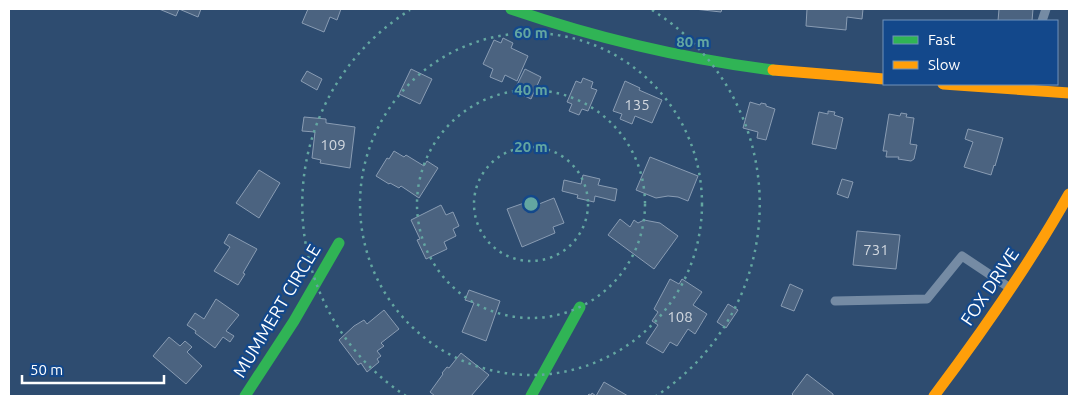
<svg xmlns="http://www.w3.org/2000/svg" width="1078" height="405" viewBox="0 0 1078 405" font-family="Ubuntu,sans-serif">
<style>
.building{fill:#4b6380;stroke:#899cb3}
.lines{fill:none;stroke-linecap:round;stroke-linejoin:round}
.lane{stroke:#758ba4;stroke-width:9}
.fast{stroke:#30b455;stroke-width:11}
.slow{stroke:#ff9f0a;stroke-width:11}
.ring{fill:none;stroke:#63a6a1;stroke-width:2.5;stroke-dasharray:2.5 5}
.labels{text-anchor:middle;stroke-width:4.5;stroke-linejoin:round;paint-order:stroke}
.number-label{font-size:15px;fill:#d2d8df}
.street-label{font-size:18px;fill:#fff;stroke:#13488b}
.centre{fill:#63a6a1;stroke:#13488b;stroke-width:2.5}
.ring-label{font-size:15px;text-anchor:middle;font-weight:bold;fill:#63a6a1;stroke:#13488b;stroke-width:4.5;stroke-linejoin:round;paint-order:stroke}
</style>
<rect width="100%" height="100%" fill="#2e4c70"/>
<path class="building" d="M159,9H201L198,17L179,9L176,16Z
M308,9H341L337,20L330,17L324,32L302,23Z
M694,9H722L721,12Z
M807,9H863L862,19L847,17L846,30L806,26Z
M999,9H1033L1032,21H998Z
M503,38L513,43L511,48L528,56L517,81L505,75L502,82L490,77L493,69L483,64L494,40L501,43Z
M411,69L432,79L420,104L399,94Z
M525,69L541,77L531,99L514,91Z
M307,71L322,79L317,90L301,81Z
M583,78L593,82L591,88L597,90L588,111L582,109L579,115L569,111L572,104L567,102L576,81L581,83Z
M625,81L640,88L639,90L662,100L652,123L635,116L632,124L620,119L622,114L613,111Z
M750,102L760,105L761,103L766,104V106L775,109L766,140L757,138L758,132L743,128Z
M828,111L835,112L834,115L843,118L836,149L812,144L819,112L828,114Z
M901,113L907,114L906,117L914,118L910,144L917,145L914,159L911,161L898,159L899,157H886L887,151H883L889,114L900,116Z
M304,117L326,119V123L355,127L350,168L320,163L321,160L312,158L315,132L302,131Z
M968,129L1003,138L995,166L994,165L991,175L964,167L973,142L965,139Z
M394,151L404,157L406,155L424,166L427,161L438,168L419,198L401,186L399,188L390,183L389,184L376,176L387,158L389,159Z
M650,157L698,176L688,201L678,197L668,196L656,198L636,190Z
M259,170L280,183L259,218L236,203Z
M583,175L600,179L598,185L617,189L615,201L595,196L594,202L577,198L578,195L562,191L564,180L581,184Z
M842,179L853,182L848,198L837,194Z
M554,198L564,223L553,227L555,233L522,247L507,209L527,202L529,206L532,205L534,206Z
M441,205L446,215L453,212L459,226L453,229L456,236L444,242L447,249L426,259L417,240L420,239L411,220Z
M620,219L630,227L634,220L638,223L644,220L660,223L678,236L654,269L608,235Z
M857,231L900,235L896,269L853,265Z
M229,234L257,249L243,273L245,274L238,285L214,271L230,247L224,243Z
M670,279L679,284L682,279L702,292L693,305L707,314L695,334L688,329L677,346L670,342L663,353L646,343L658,325L652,321L658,312L654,309Z
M790,284L803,290L794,311L781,306Z
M469,290L500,301L486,341L462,332L474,303L465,300Z
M216,299L239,315L226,331L234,336L230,342L223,337L215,348L195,333L196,331L187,325L195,313L204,319Z
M728,304L738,310L726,328L717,322Z
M384,310L399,329L381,343L384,346L377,351L381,356L377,359L379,362L367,372L361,363L358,365L339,340L354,326L364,320L367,324Z
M169,337L180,346L185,341L192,347L187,352L202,366L186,384L153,356Z
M461,353L489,375L471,396H435L430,392L443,374L442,373L447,367L449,368Z
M807,374L833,394V396H794L792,394Z
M604,382L628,396H587L589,394L591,395L592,393L596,396Z"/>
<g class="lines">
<path class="lane" d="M1042,21L1046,9
M835,301L927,299L962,256L1010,288"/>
<path class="fast" d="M511,9C596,38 684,59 773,70
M245,396L294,321L339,243
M531,396L580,307"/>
<path class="slow" d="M773,70L884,79
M943,84L1069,93
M934,396C983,331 1029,265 1069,194"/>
</g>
<g class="ring">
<circle cx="531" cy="204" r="57"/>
<circle cx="531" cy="204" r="114"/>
<circle cx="531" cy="204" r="171"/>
<path d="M406 396A229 229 0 0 1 410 10M652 10A229 229 0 0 1 656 396"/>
</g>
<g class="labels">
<g class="number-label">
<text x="637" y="110">135</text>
<text x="333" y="150">109</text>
<text x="876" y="255">731</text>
<text x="680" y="322">108</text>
</g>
<g class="street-label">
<text transform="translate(990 287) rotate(-56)" y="6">FOX DRIVE</text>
<text transform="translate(277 311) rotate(-59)" y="6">MUMMERT CIRCLE</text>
</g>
</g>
<circle cx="531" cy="204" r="8" class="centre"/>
<g class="ring-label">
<text x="531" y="38">60 m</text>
<text x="693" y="47">80 m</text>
<text x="531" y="95">40 m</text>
<text x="531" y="152">20 m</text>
</g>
<rect width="1078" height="405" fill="none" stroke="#ffffff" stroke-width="20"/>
<rect x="883" y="20" width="175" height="65" fill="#13488b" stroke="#7191b9"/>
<rect x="893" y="36" width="25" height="8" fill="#30b455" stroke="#7191b9"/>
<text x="928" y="45" font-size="15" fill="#ffffff">Fast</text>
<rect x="893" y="61" width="25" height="8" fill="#ff9f0a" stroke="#7191b9"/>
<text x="928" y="70" font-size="15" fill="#ffffff">Slow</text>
<path d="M22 375v8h142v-8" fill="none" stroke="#ffffff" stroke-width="2.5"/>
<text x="30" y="375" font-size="15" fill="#ffffff" stroke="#13488b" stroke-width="4" paint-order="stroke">50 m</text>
</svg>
